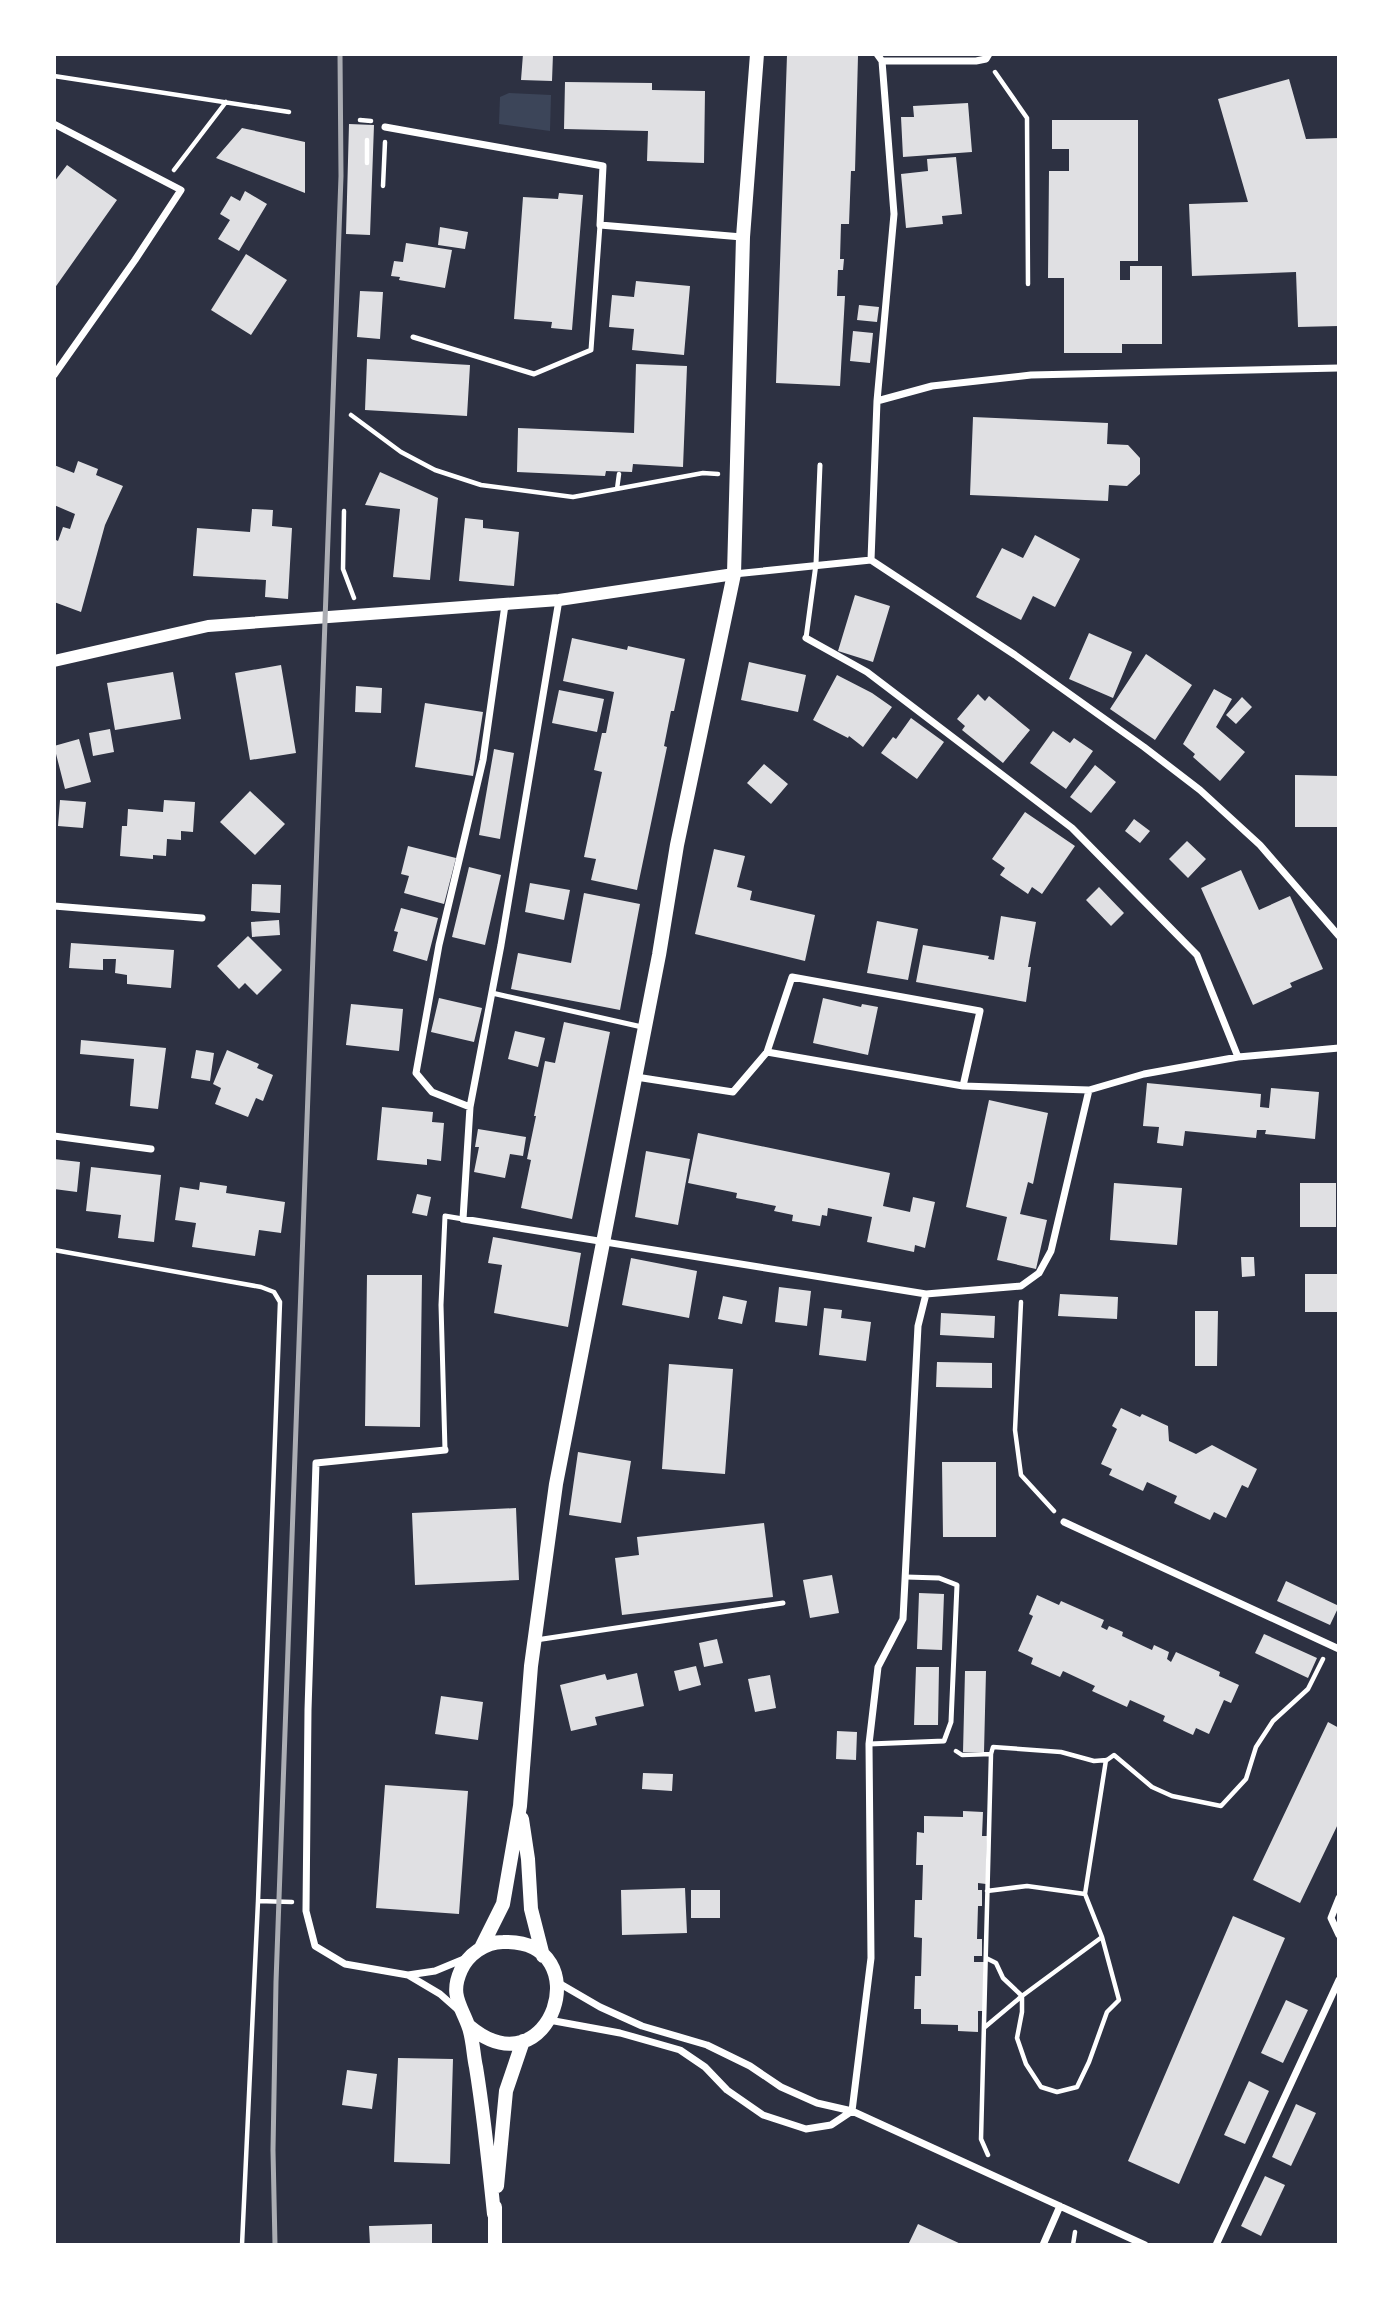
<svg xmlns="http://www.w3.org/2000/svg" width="1393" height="2299" viewBox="0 0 1393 2299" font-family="'Archivo Narrow',sans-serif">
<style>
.green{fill:#3c4559}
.building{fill:#e0e0e3}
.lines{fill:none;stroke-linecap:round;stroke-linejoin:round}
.path{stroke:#fff;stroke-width:4.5}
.service{stroke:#fff;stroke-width:5}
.minor{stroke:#fff;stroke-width:7}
.tertiary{stroke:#fff;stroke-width:12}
.secondary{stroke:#fff;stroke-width:14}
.rail{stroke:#abadb3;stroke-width:5}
</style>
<rect width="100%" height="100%" fill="#2d3142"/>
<path class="green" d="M509,93L551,95L550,131L499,124L500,97Z"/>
<path class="building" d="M523,54H553L552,81L521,80Z
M787,55L858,56L855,171H851L849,224H841L840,259H844L843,270H838L837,296H845L840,386L776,383Z
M1289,79L1306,139L1339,138V326L1298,327L1296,272L1192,276L1189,204L1248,202L1218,99Z
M565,82L652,83V90L705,91L704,163L647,161L648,131L564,129Z
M968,103L972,152L903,157L901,117H914L913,106Z
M1052,120H1138V261H1120V280H1130V266H1162V344H1122V353H1064V278H1048L1049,171H1069V149H1052Z
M349,124L374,125L370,235L346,234Z
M242,128L305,142V193L216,158Z
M956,157L962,214L942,216L943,224L906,228L901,174L928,171L927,159Z
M67,165L117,200L54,289V182Z
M245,191L267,204L239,251L218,239L230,220L220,214L231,196L240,201Z
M559,193L583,195L572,330L551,328L552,322L514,319L523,197L558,199Z
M440,227L468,232L465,249L438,245Z
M406,243L452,250L445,288L399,280L400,277L391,276L394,261L403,262Z
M246,254L287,280L251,335L211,310Z
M636,281L690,286L684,355L632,350L634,329L609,327L612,295L634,297Z
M360,291L383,292L380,339L357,337Z
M859,305L879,307L877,322L857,320Z
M853,331L873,333L870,363L850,361Z
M367,359L470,365L467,416L365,410Z
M636,364L687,366L683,467L633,464L632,472L606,471L605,476L517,472L518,428L634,433Z
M973,417L1108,423L1107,444L1128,445L1140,458V474L1127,486L1109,485L1108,501L970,495Z
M78,461L98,469L96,475L123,486L105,525L81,612L54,602V539L58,541L63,527L70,529L75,514L54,505V465L74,473Z
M380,472L438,498L430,580L393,577L400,509L365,505Z
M252,509L273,510L272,526L292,528L288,599L265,597L266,580L193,576L197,528L250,532Z
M465,518L483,520V528L519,532L514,586L459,581Z
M1035,535L1080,559L1055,607L1033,596L1021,620L976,597L1002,548L1023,558Z
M855,595L890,606L873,662L838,651Z
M1089,633L1132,652L1113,698L1069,679Z
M572,638L627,650L628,646L685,659L674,711H671L664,746L667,747L637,890L591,880L596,859L584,857L602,772L594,770L602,733H606L614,692L563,681Z
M1146,654L1192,685L1155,740L1110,709Z
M749,662L806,675L798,712L741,700Z
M281,665L296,753L250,760L235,673Z
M173,672L181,719L115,730L107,683Z
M837,675L872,693L892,707L863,747L849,736L848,738L813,720Z
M356,686L382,688L381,713L355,712Z
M1214,689L1232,699L1216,727L1245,752L1220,781L1193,757L1195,754L1183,744Z
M559,690L604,699L597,732L552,723Z
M978,694L985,701L989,696L1030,730L1003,763L962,730L965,726L957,719Z
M1242,697L1252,707L1236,724L1226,715Z
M425,703L483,712L473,776L415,767Z
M911,718L944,742L917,779L881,753L893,737L896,739Z
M110,729L114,752L93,756L89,733Z
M1053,731L1070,743L1074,738L1093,751L1066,789L1030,763Z
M79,739L91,782L65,789L54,746Z
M494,749L514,753L500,839L479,835Z
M764,764L788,784L771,804L747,783Z
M1095,765L1116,782L1091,813L1070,797Z
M1295,775L1339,776V827H1295Z
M250,791L285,824L255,855L220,822Z
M60,800L86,802L83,828L58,826Z
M164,800L195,802L193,832L181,831V840L167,839L166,856L153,855V859L120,856L122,826H127L128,809L163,812Z
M1025,812L1075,846L1042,894L1032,887L1028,894L1000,875L1005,868L992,859Z
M1134,819L1150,831L1140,843L1125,831Z
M1187,841L1206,859L1188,878L1169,859Z
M408,846L456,858L444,904L404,893L409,876L401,874Z
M714,849L745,856L737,887L752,891L750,900L815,915L805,961L695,934Z
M469,867L501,875L485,945L452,937Z
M1241,870L1259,910L1290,896L1323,969L1290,983L1292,987L1253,1005L1201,888Z
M530,883L570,890L564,920L525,912Z
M252,884L281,885L280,913L251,911Z
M1099,887L1124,913L1111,926L1086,900Z
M584,893L640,904L620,1010L511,989L518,953L571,963Z
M401,908L438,918L427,961L393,951L398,932L394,931Z
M1001,916L1036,922L1028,967H1031L1026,1002L916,982L923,945L989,956L988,959L994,960Z
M279,920L280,935L252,937L251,922Z
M877,921L918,929L908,980L867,973Z
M248,936L282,970L257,995L245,983L239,989L217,966Z
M71,943L174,950L171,988L127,984V975L115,973L116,959H103V970L69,968Z
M439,998L482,1008L474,1042L431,1032Z
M823,998L861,1007L862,1004L878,1007L868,1055L813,1043Z
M351,1004L403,1009L399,1051L346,1045Z
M564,1022L610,1032L572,1219L521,1208L531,1160L527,1159L536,1116H534L545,1061L555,1063Z
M515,1031L545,1038L538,1067L508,1059Z
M81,1040L166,1048L158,1109L130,1106L134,1059L80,1054Z
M196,1050L214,1053L210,1081L191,1078Z
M227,1050L259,1064L257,1068L273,1075L263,1101L256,1098L248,1117L215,1104L221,1088L213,1084Z
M1147,1083L1261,1094L1260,1107L1269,1108L1271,1088L1319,1092L1315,1139L1265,1134L1266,1130H1257L1256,1138L1185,1131L1183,1146L1157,1143L1159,1127L1143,1126Z
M989,1100L1048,1113L1033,1184L1028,1182L1020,1214L1047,1220L1036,1269L997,1260L1007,1217L966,1207Z
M382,1107L433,1112L432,1122L444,1123L441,1161L427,1159V1165L377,1160Z
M478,1129L526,1137L523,1156L510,1154L505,1178L474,1172L479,1147H475Z
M698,1133L890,1173L883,1206L910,1212L913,1197L935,1202L925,1248L915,1245L914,1252L867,1242L872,1217L828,1208L827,1216L822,1215L820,1226L792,1221L793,1215L774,1211L776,1206L736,1198L737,1193L688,1183Z
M646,1151L690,1159L678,1225L635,1217Z
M54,1159L80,1162L77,1192L54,1189Z
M91,1167L161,1175L154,1242L118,1238L121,1215L86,1211Z
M200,1182L227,1186L226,1193L285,1202L281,1233L259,1230L255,1256L192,1247L196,1223L175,1220L180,1187L199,1190Z
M1114,1183L1182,1188L1177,1245L1110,1240Z
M1300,1183H1336V1227H1300Z
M417,1194L431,1197L427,1216L412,1213Z
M493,1237L581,1253L568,1327L494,1313L502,1265L488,1263Z
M1241,1257H1254L1255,1276L1242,1277Z
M631,1258L697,1271L689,1318L622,1305Z
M1305,1274H1338V1312H1305Z
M367,1275H422L420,1427L365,1426Z
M779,1287L811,1291L807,1326L775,1322Z
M1060,1294L1118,1297L1117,1319L1058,1316Z
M723,1296L747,1301L742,1324L718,1319Z
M824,1308L842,1310L841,1318L871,1322L866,1361L819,1355Z
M1195,1311H1218L1217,1366H1195Z
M941,1313L995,1316L994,1338L940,1335Z
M937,1362L992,1363V1388L936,1387Z
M669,1364L733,1369L725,1474L662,1469Z
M1121,1408L1140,1417L1142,1414L1168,1426L1169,1441L1196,1454L1212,1445L1257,1469L1248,1488L1242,1485L1226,1518L1214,1512L1210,1520L1174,1503L1177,1496L1147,1482L1143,1491L1109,1475L1112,1469L1101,1464L1117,1429L1112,1426Z
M578,1452L631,1461L621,1523L569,1515Z
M942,1462H996V1537H943Z
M516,1508L519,1580L415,1585L412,1513Z
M764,1523L773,1597L622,1615L615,1558L639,1555L637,1537Z
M832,1575L839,1613L810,1618L803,1580Z
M1286,1581L1339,1606L1330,1625L1277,1601Z
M919,1593L944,1594L942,1650L917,1649Z
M1037,1595L1059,1605L1061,1601L1104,1620L1101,1627L1107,1630L1109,1626L1123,1632L1122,1636L1152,1650L1154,1645L1169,1652L1167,1659L1171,1662L1176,1652L1220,1672L1219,1676L1239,1685L1231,1703L1224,1700L1209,1734L1196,1728L1193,1735L1163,1721L1165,1716L1130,1700L1127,1707L1092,1691L1095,1686L1063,1671L1060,1677L1031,1664L1033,1658L1018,1651L1033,1616L1029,1614Z
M1264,1634L1317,1658L1308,1678L1255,1653Z
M717,1639L723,1663L704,1667L699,1643Z
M696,1666L701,1685L679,1691L674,1671Z
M916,1667H939L938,1725H914Z
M965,1671H986L984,1752H963Z
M637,1673L644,1706L595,1717L597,1725L571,1731L560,1685L605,1674L607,1680Z
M770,1675L776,1708L755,1712L748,1679Z
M441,1696L483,1702L478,1740L435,1734Z
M1328,1722L1339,1728V1822L1300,1903L1253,1880Z
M837,1731L857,1732L856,1760L836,1759Z
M643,1773L673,1774L672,1791L642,1789Z
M385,1785L468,1791L459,1914L376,1908Z
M963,1811L983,1812L982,1836H987L986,1884L978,1883V1890H982V1906H978L977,1939H982V1956H974V1962H984L983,2011H978V2032L958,2031V2025L921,2024V2009H914L915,1976H921L922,1938L914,1937L915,1900H922L923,1865H916L917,1832L924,1833V1816L963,1817Z
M685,1888L687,1933L622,1935L621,1890Z
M691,1890H720V1918H691Z
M1233,1916L1285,1938L1179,2184L1128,2161Z
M1286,2000L1308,2010L1283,2063L1261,2053Z
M398,2058L453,2059L450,2164L394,2162Z
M347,2070L377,2074L372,2109L342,2105Z
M1249,2081L1269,2091L1245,2144L1224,2135Z
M1296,2104L1316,2113L1291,2166L1272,2157Z
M1265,2176L1285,2185L1261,2236L1241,2226Z
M432,2224V2245H370L369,2226Z
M918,2224L963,2245H908Z"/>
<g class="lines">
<path class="path" d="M995,72L1027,118L1028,284
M54,76L289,112
M360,120L371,121
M367,163V140
M174,170L226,102
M383,186L385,142
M351,415L401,452L435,470L481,485L573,497L703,473L718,474
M617,489L619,474
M344,511L343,569L354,598
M54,1250L261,1287L274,1292L280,1302L258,1901L242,2245
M1021,1302L1015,1430L1021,1475L1054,1511
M956,1751L962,1755L991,1754L981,2139L988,2155
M991,1754L993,1747L1061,1752L1094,1761L1107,1760L1114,1755L1152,1787L1172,1796L1221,1806L1246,1779L1256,1747L1273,1721L1308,1689L1323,1659
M987,1891L1027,1886L1085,1894L1106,1760
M258,1901L292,1902
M986,1958L996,1963L1003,1978L1022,1996V2012L1017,2038L1026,2064L1041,2087L1057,2092L1077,2087L1089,2062L1107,2012L1119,2000L1102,1937
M985,2027L1022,1996L1102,1937L1085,1894
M1073,2245L1075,2232"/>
<path class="service" d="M413,337L534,374L591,350L600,225
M806,638L816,564L820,465
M492,993L642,1027
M445,1450L441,1305L445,1216L463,1219
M536,1640L783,1603
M869,1744L944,1741L951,1722L957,1585L939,1578L906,1577"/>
<path class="minor" d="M877,54L882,61L894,214L877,401
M882,61H976L986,59L989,54
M54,124L181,190L135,260L54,375
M385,127L603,166L600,225L742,237
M871,560L1015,655L1144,747L1200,790L1260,845L1339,936
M734,574L871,560L877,401L932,386L1031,375L1339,368
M559,600L501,945L470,1107L463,1219L926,1294L1021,1286L1039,1273L1051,1251L1089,1090
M806,638L867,672L1072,828L1197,955L1238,1057
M54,906L202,918
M767,1052L792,977L980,1011L963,1086
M636,1077L733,1092L767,1052L963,1086L1089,1090L1144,1074L1238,1057L1339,1048
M470,1107L432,1092L416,1073L439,945L483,760L505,605
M54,1136L151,1149
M445,1450L316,1463L308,1710L306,1911L315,1946L345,1964L408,1975L440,1994L457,2009
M1064,1522L1339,1649
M1339,1898L1331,1918L1339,1935
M408,1975L435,1971L464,1959
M557,1982L600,2007L642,2026L707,2045L750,2066L781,2087L817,2103L852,2111L1145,2245
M549,2020L620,2033L680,2050L705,2067L727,2090L763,2115L806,2129L831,2125L852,2111
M852,2111L871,1958L869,1744L878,1667L903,1619L918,1326L926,1294
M1043,2245L1060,2206
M1216,2245L1339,1980"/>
<path class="tertiary" d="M54,661L208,626L559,600L734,574"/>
<path class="secondary" d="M522,1819L528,1859L531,1909L543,1956
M481,1948L503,1904L520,1806L531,1666L556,1484L659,955L677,845L734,574L743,237L757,54
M469,2026C551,2095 601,1939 503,1942C485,1942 468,1955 461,1970C450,1994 460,2004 468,2025C473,2037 473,2054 476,2067C484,2116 489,2165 494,2214
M497,2186L506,2091L523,2041
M495,2245V2207"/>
<path class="rail" d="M275,2245L273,2150L276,1982L341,176L340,54"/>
</g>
<rect width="1393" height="2299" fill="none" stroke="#ffffff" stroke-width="112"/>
</svg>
